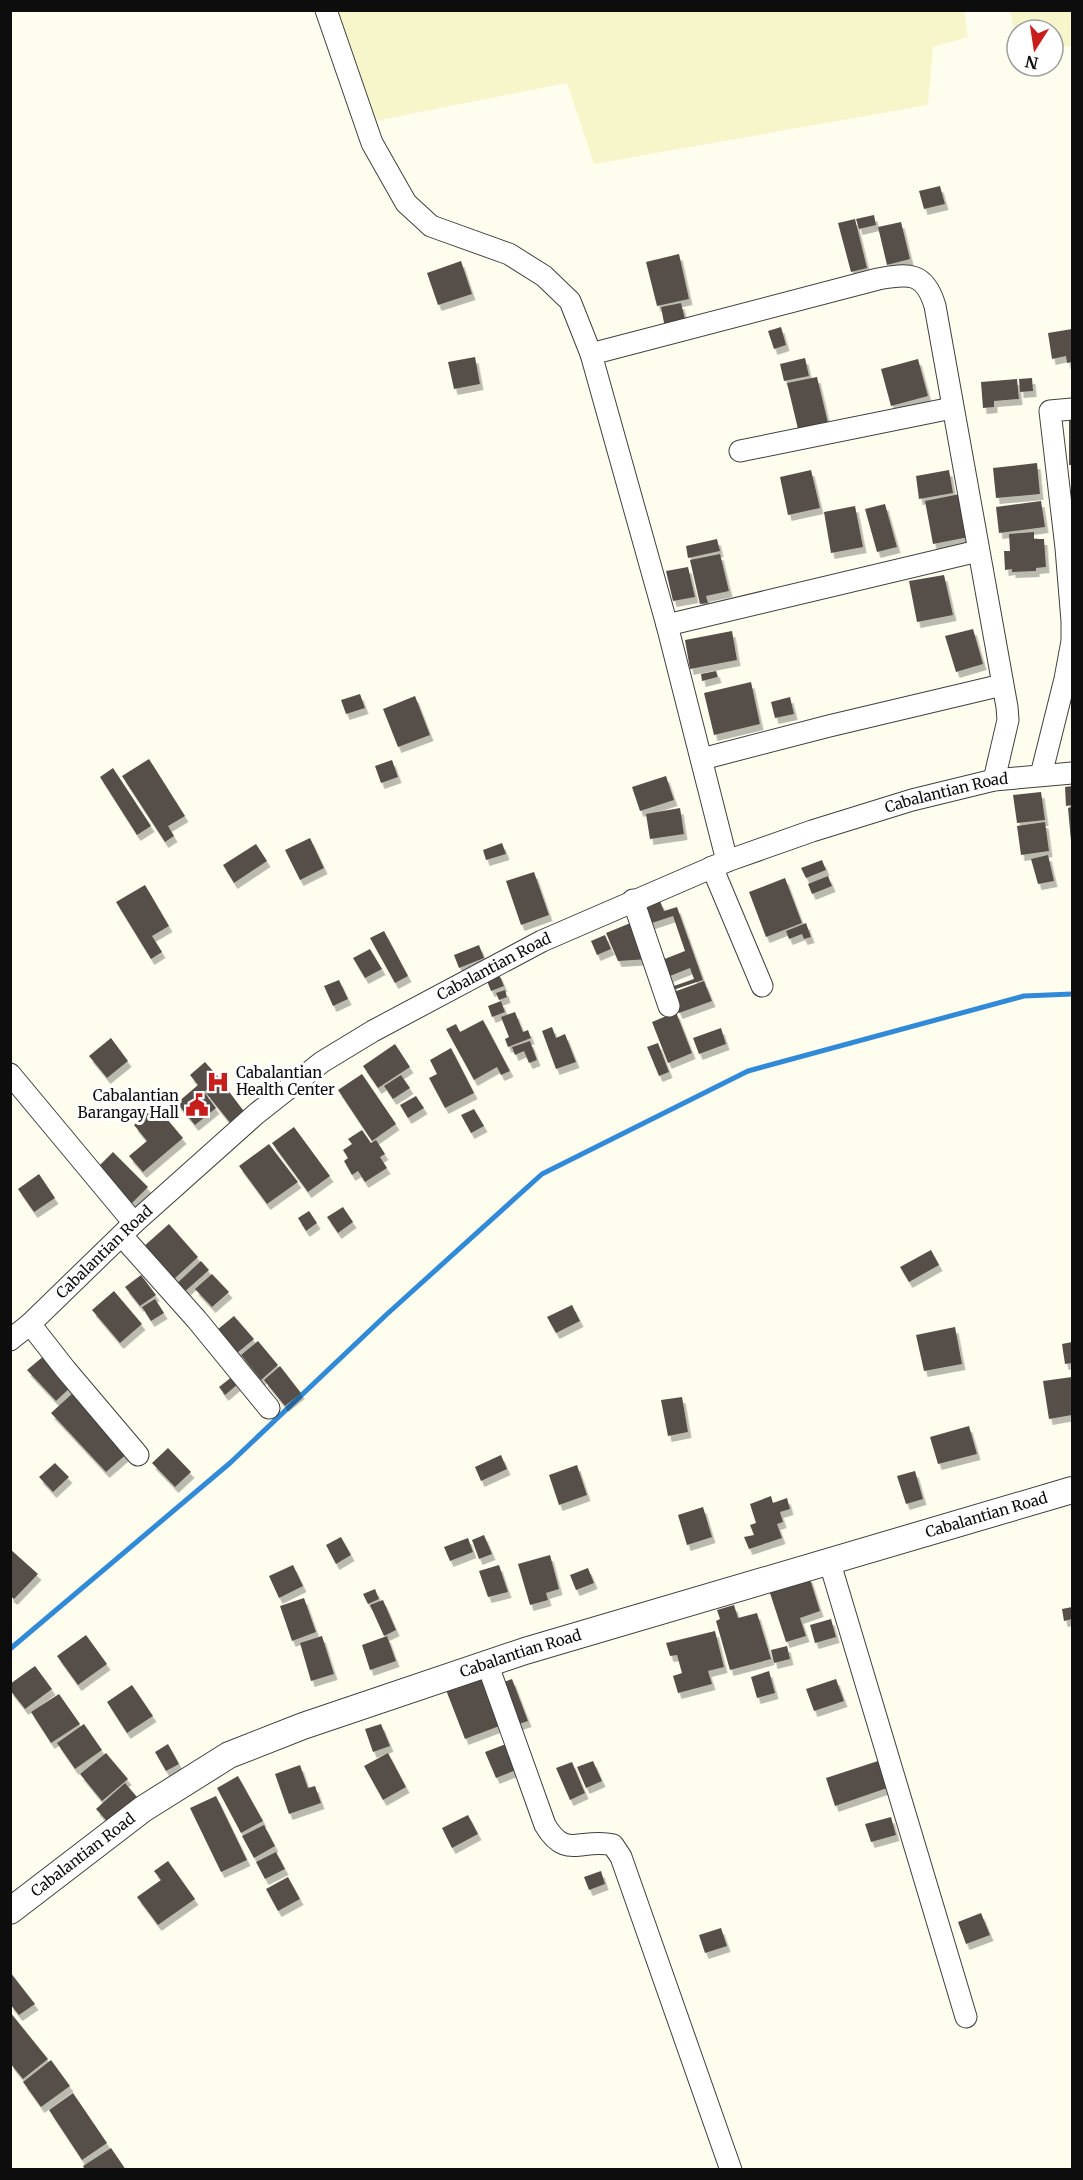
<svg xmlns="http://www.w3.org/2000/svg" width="1083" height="2180" viewBox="0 0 1083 2180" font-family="Merriweather,serif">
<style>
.farmland{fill:#f7f6cb}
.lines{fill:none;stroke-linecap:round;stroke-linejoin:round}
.stream{stroke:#308ad7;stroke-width:5}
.building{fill:#574f49;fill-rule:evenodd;filter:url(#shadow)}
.minor-casing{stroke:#404040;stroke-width:23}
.tertiary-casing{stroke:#404040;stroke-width:28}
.minor{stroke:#fff;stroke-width:21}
.tertiary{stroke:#fff;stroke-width:26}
.labels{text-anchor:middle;stroke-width:6;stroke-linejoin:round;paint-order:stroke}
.street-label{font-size:15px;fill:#0d0d0d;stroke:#fff}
.poi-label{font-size:15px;fill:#0d0d0d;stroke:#fff;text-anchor:start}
</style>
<defs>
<filter id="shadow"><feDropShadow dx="3.5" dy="6" stdDeviation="0" flood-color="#0004"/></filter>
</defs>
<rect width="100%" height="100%" fill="#fffdee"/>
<path class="farmland" d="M964,10L968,37L933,47L928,105L594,164L567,83L375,121L333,11Z
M1010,11H1072V46L1053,48V30H1017V48Z"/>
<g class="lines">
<path class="stream" d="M10,1649L230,1463L386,1315L542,1174L748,1071L1024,996L1072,994"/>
</g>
<path class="building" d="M940,186L945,204L924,209L919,191Z
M874,215L876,225L859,229L856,219Z
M855,219L867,268L851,272L838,223Z
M901,222L910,259L887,265L878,227Z
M679,254L689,299L657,306L646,262Z
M461,261L472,294L438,305L427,273Z
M681,303L686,323L665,328L661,307Z
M781,327L786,345L774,349L768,331Z
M1072,329V362L1067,363L1066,356L1052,359L1048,333Z
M475,357L480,384L454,389L448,362Z
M805,358L809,376L784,381L780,364Z
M918,359L928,396L891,406L881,369Z
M817,377L828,423L798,429L787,383Z
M1032,378L1033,391L1020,392L1019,379Z
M1017,379L1019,399L994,401V407L983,408L981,382Z
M1069,419H1072V465H1069Z
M1037,463L1040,494L996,498L993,468Z
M811,470L820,508L788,515L780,477Z
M949,470L953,493L919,499L916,476Z
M965,493L974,536L933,544L925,501Z
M1041,501L1045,527L999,533L996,507Z
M885,504L897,547L877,552L865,509Z
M855,506L863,547L831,553L824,512Z
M1034,532V539H1044L1046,567L1036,568V571L1012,572V569L1005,570L1004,551H1010L1009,534Z
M717,539L720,551L688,558L686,546Z
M720,554L729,591L706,596L708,603L700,604L690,560Z
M688,567L695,597L673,601L666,571Z
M944,575L953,615L917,622L909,581Z
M973,629L983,664L956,672L945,636Z
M732,631L737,660L690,669L685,640Z
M716,671L718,677L702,681L701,674Z
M751,682L760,724L714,735L704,693Z
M360,694L365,708L346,714L341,700Z
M415,696L430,735L398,747L383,709Z
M790,697L794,714L775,718L771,702Z
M149,759L185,816L168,826L174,836L165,842L122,776Z
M392,760L398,777L381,783L375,766Z
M113,768L151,826L137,835L100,777Z
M666,776L674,800L640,811L632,787Z
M1072,786V805L1066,806L1065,787Z
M1041,792L1045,820L1017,823L1013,795Z
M1072,807V841H1071L1068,808Z
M680,808L684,834L650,839L646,814Z
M1045,822L1049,851L1021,855L1017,826Z
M310,838L324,868L300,880L285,850Z
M502,843L506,854L486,860L483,850Z
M256,844L267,861L234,883L223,865Z
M1048,855L1054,881L1038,884L1031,859Z
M822,860L826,870L806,878L801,868Z
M534,872L549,915L521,925L506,881Z
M828,876L832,886L812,894L808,884Z
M785,878L802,923L766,937L749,892Z
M145,885L169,926L152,936L162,952L151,959L116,902Z
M660,901L664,911L677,907L703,980L667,992L640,908ZM673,916L685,951L662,960L649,924ZM690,968L694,979L674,986L670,976Z
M633,922L649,959L618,961L606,933Z
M806,923L811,937L804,939L802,934L789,939L786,931Z
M384,931L408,976L395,983L370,938Z
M605,935L611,949L597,955L591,941Z
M479,945L484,958L459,968L454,955Z
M370,949L382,969L365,978L353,958Z
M498,972L504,986L491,991L485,976Z
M339,980L348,999L333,1006L324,986Z
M704,981L712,1001L679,1013L671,993Z
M505,990L507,997L499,1000L496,993Z
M501,1001L505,1012L492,1017L488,1006Z
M515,1012L523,1032L528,1030L531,1038L508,1047L505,1039L509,1037L501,1017Z
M676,1012L692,1053L668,1063L652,1022Z
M483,1020L510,1071L501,1075L497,1067L474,1080L446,1029L456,1024L460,1032Z
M552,1027L556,1038L565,1034L576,1062L556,1069L542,1031Z
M721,1028L726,1044L699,1054L693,1038Z
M111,1038L128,1061L107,1078L89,1056Z
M530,1041L537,1060L529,1063L524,1051L515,1055L512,1047Z
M658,1043L669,1072L659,1076L647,1047Z
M395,1044L410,1067L378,1088L363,1066Z
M451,1048L474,1093L445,1108L429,1078L437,1074L430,1060Z
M205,1062L220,1079L204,1092L216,1108L195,1125L177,1103L198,1085L190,1075Z
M362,1074L396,1124L372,1141L338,1090Z
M401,1075L410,1088L393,1099L384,1086Z
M221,1081L246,1114L232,1125L206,1093Z
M416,1096L424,1108L408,1118L400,1105Z
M156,1106L183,1138L143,1172L129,1156L147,1141L134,1125Z
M474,1109L484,1126L471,1133L461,1115Z
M294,1127L330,1176L308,1192L272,1143Z
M362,1130L371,1143L376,1140L385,1154L380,1157L387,1168L365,1182L358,1171L352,1175L344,1161L348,1158L343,1150L352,1144L348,1139Z
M269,1144L298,1182L267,1204L239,1166Z
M113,1152L148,1187L130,1205L95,1170Z
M39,1174L55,1198L34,1212L18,1189Z
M343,1207L353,1222L338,1233L327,1217Z
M309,1211L317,1223L306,1231L298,1218Z
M169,1224L198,1257L173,1280L143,1247Z
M931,1250L939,1265L909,1282L900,1267Z
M201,1261L209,1270L182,1294L174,1286Z
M212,1274L229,1292L212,1307L195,1289Z
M141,1275L156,1295L140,1306L125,1287Z
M114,1291L142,1324L120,1343L92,1310Z
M155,1299L164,1313L151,1321L142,1307Z
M572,1305L580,1321L556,1333L547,1317Z
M234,1316L254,1339L237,1353L217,1330Z
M955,1327L962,1364L924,1371L916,1335Z
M258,1341L278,1365L261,1380L241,1355Z
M1072,1342V1363L1065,1364L1062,1344Z
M45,1355L73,1385L56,1401L27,1370Z
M280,1366L301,1393L285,1406L264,1380Z
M233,1376L239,1383L225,1395L219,1387Z
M1072,1377V1415L1049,1419L1043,1381Z
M74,1392L129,1452L106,1472L51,1413Z
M682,1397L688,1432L668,1436L661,1400Z
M969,1426L977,1454L938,1464L930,1437Z
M168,1448L191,1472L175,1487L152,1463Z
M501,1455L507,1469L481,1481L475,1467Z
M55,1463L69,1477L53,1492L39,1477Z
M577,1465L587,1495L559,1505L549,1475Z
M915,1471L923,1499L906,1504L897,1476Z
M771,1496L773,1503L787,1498L790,1509L780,1512L783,1522L777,1524L782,1538L749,1549L744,1537L754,1535L750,1525L756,1523L750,1504Z
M703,1507L712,1537L687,1545L678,1515Z
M484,1535L492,1554L479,1559L472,1540Z
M341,1537L351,1555L336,1564L326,1545Z
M468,1538L473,1552L450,1561L444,1547Z
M10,1549L38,1574L14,1599L10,1596Z
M550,1555L559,1589L546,1593L548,1600L530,1605L518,1564Z
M293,1565L303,1586L279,1598L269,1576Z
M499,1565L508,1592L488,1597L479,1571Z
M588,1568L594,1583L576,1590L570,1575Z
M809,1576L820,1611L800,1618L806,1636L786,1642L769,1590Z
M375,1589L379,1599L368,1604L363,1594Z
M304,1598L316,1632L292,1641L280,1606Z
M383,1600L396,1630L384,1636L370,1605Z
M734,1605L738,1618L757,1613L771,1659L730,1670L716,1621L720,1619L717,1610Z
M1072,1607V1619L1064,1621L1062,1609Z
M831,1619L836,1637L815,1643L810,1625Z
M715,1631L724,1667L708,1671L712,1684L678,1693L673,1676L682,1673L677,1655L670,1656L666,1643Z
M86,1635L107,1664L78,1685L57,1656Z
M322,1636L334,1674L311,1681L300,1643Z
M387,1636L396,1661L370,1670L362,1645Z
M787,1646L790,1659L774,1663L771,1650Z
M35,1666L52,1689L25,1709L10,1690V1684Z
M769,1671L775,1693L757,1698L751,1677Z
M483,1676L502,1725L465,1739L446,1690Z
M512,1679L528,1721L519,1724L504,1682Z
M836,1679L844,1701L814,1711L806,1689Z
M132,1685L153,1716L127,1733L107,1702Z
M59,1694L80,1724L51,1743L31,1712Z
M84,1724L102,1750L75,1769L57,1743Z
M381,1724L390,1746L373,1752L365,1729Z
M511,1742L521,1768L496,1778L485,1752Z
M168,1744L179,1764L166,1771L155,1752Z
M106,1753L128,1779L102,1801L80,1774Z
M388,1753L406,1787L383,1800L364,1766Z
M881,1760L890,1787L835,1806L826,1778Z
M593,1761L602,1781L586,1788L577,1767Z
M572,1762L585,1793L570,1800L556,1768Z
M300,1765L308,1788L315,1786L321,1803L289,1814L275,1774Z
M238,1776L263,1821L241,1833L217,1788Z
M125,1783L143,1804L114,1829L96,1809Z
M216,1796L247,1860L221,1872L190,1808Z
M468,1815L478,1834L452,1848L442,1828Z
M891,1817L896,1835L871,1842L865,1824Z
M264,1825L275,1846L254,1858L242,1836Z
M276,1852L285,1869L265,1879L256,1862Z
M168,1861L195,1899L158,1925L137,1897L161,1880L154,1871Z
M601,1871L605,1884L589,1890L584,1877Z
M288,1877L300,1899L278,1911L266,1889Z
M981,1913L990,1935L966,1944L958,1922Z
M721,1928L727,1946L705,1953L699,1935Z
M10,1972L35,2004L19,2015L10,2004Z
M10,2012L48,2059L23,2079L10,2063Z
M51,2060L70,2086L41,2107L23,2082Z
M73,2093L107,2143L82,2160L49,2110Z
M111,2148L126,2170H85L83,2166Z"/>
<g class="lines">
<g class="minor-casing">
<g id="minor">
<path d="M326,10L372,143L406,203L431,226L509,254L544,276L570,301L591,354L667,625L727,861"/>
<path d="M591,354L878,279C909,273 925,272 935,306L1007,707L1008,720L994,780"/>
<path d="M740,451L952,408"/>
<path d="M667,625L978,551"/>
<path d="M702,759L829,726L1002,685"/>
<path d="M1041,775L1065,679L1072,641V621L1066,548L1050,411L1072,409"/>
<path d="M712,867L762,986"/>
<path d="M633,900L669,1006"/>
<path d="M10,1074L134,1223"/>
<path d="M122,1236L197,1320L269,1408"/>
<path d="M30,1324L66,1370L138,1455"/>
<path id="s1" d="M10,1340L30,1324L134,1223L256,1114L322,1062L373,1031L542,941L727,861L812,831L912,800L994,780L1072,773"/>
<path d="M829,1560L966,2017"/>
<path d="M487,1663L545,1825C566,1861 582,1837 613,1845L621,1857L731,2170"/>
</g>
</g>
<g class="tertiary-casing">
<g id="tertiary">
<path id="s2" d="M10,1911L143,1809L229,1755L303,1726L525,1651L1072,1490"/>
</g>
</g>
<use href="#minor" class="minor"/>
<use href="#tertiary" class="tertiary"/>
</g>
<defs>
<g id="hospital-bare" transform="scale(1.8)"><path d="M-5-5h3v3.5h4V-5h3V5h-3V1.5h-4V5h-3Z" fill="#c71d1b" stroke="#fff" stroke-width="2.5" paint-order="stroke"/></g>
<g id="civic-bare" transform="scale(1.8)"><path d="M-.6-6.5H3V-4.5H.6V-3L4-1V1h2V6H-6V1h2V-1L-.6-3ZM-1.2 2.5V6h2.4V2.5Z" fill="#c71d1b" stroke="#fff" stroke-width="2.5" paint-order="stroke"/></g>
</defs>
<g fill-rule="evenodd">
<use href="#hospital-bare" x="218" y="1082"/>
<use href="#civic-bare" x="197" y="1105"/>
</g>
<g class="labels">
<g class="street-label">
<text dy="5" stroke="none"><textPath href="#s1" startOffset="1101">Cabalantian Road</textPath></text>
<text dy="5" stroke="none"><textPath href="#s1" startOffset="615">Cabalantian Road</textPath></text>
<text dy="5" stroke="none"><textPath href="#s1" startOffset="129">Cabalantian Road</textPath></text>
<text dy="5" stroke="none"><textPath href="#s2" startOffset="1064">Cabalantian Road</textPath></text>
<text dy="5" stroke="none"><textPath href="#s2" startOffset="578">Cabalantian Road</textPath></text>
<text dy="5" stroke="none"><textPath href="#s2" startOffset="92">Cabalantian Road</textPath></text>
</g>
<g class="poi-label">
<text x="236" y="1078">Cabalantian<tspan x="236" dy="17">Health Center</tspan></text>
<text x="179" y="1101" text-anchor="end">Cabalantian<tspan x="179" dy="17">Barangay Hall</tspan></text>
</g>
</g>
<rect width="1083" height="2180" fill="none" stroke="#0d0d0d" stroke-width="24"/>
<g transform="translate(1035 48) rotate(192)"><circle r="28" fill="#ffffff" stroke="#9e9e9e" stroke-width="1.5"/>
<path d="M0-4.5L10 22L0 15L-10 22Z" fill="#c71d1b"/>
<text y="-9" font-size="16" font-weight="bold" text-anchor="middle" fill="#0d0d0d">N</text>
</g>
</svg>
